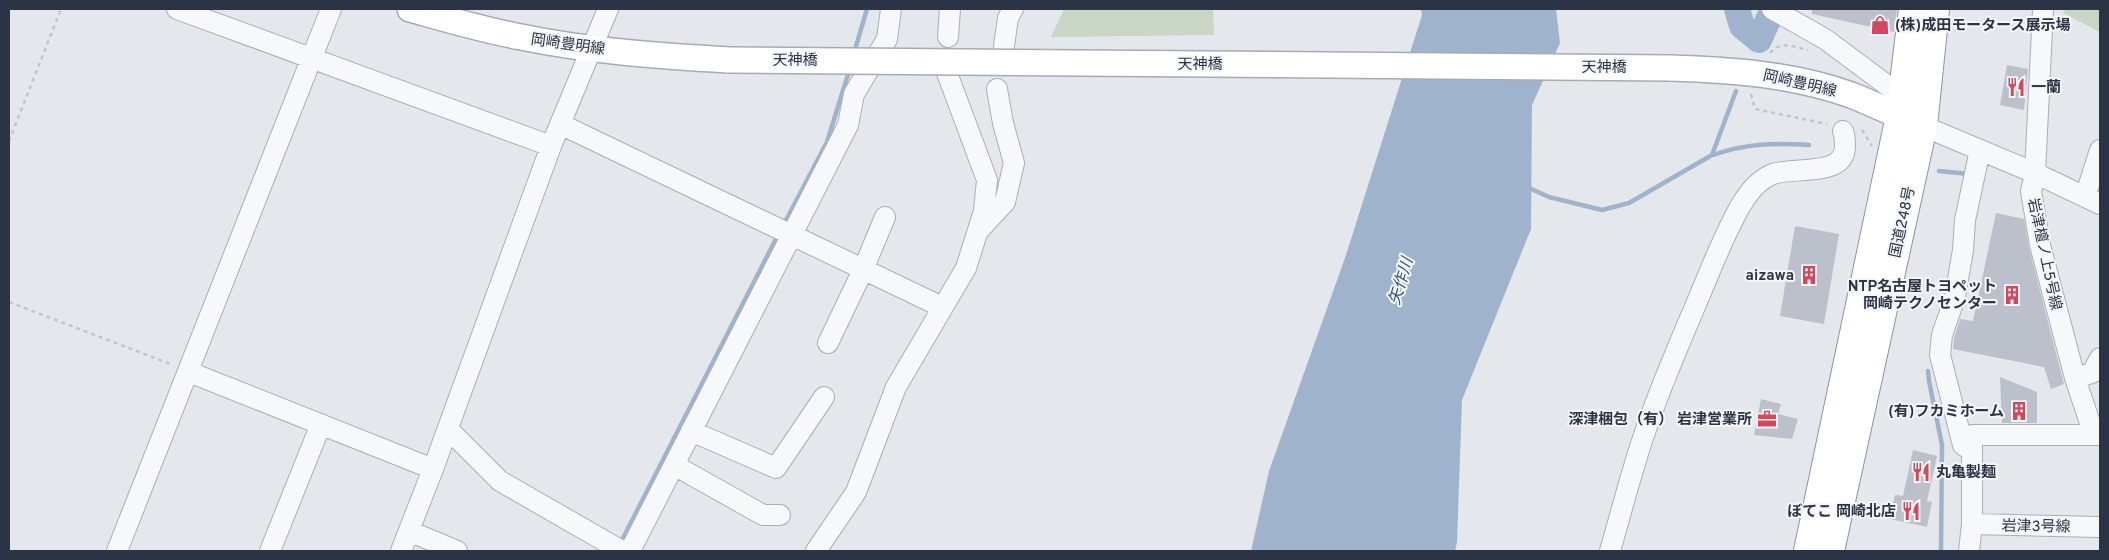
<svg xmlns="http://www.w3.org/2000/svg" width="2109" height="560" viewBox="0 0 2109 560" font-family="Overpass,'Noto Sans JP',sans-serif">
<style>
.green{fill:#c9d6c5}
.water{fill:#9fb4cc}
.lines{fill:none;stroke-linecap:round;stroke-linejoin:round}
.stream{stroke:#9fb4cc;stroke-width:4.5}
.river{stroke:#9fb4cc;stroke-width:26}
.building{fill:#bbc0ca}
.minor-casing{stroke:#a9aeb7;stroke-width:22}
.major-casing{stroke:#a3abb8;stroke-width:28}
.highway-casing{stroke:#8b94a3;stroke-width:30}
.path{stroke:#c2c5cb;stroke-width:2.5;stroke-dasharray:4 4;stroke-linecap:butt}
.minor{stroke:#f7f8fa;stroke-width:20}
.major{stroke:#fff;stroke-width:25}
.highway{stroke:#fff;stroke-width:28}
.major-bridge-casing{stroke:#a3abb8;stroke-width:28;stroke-linecap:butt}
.major-bridge{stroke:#fff;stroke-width:25}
.labels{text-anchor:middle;stroke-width:4;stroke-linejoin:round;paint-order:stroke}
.poi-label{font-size:15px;font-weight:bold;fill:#2b3445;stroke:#f4f6f9;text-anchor:end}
.street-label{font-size:15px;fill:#2b3445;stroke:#f4f6f9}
.water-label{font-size:16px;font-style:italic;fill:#34527a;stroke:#f4f6f9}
</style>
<rect width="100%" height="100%" fill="#e4e7ec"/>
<path class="green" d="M1064,9H1213L1214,35L1051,37Z
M2065,9H2100V32L2063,13Z"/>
<path class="water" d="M1421,9H1556L1560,43L1532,105L1531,229L1462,400L1457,542L1455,551H1251L1269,471L1346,255L1422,15Z"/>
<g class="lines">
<path class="stream" d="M1753,49L1759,40
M854,53L867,9
M1713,155C1747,143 1774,143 1809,145
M1939,171L1969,174
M1527,187L1549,197L1602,210L1629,203L1712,155L1736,91
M783,226L827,142L850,68
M1928,371L1929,381L1942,445L1941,551
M620,544L778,235"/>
<path class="river" d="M1737,9L1742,26L1759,40L1773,9"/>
</g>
<path class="building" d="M1812,9H1897L1894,32L1812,14Z
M2007,65L2028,69L2024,110L2000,105Z
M1996,213L2024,219L2029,248L2064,384L2051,389L2044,367L1953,349L1954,338L1960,319L1973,321Z
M1795,226L1839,234L1824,324L1780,316Z
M2000,377L2037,392V423H2002Z
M1761,399L1781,404L1778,414L1798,419L1792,439L1754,435Z
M1913,450L1937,456L1927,501L1932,502L1927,527L1890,519L1895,495L1903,496Z"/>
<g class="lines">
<g class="minor-casing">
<path id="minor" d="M177,9L551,146
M1772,9L1825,39L1892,89L1898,112
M2043,9L2035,173L2031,191L2040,245L2075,378L2094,435
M948,37L950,9
M1004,46L1008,18L1013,9
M560,124L942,307
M1923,126L2035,173L2100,204
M2085,197L2100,150
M980,229L1005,202L1014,163L1003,123L997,89
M828,343L863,270L885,217
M189,372L433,469
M2075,378L2092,373L2100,358
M448,429L500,481L622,551
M691,431L776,468L824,397
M1972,451L1963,445L1940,355L1942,335L1955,297L1963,250L1965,220L1980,150
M674,465L763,515H780
M1972,524L2100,527
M409,531L457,551
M117,551L331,9
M270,551L321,424
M401,551L433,469L551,146L608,9
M630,551L848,125L854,94L887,39L891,9
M816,551L856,492L896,387L966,268L984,211L987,180L947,73
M1610,551C1621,513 1631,473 1644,435C1659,390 1678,346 1697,302C1711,269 1723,236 1741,205C1749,192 1758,180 1773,174C1795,166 1845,178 1845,146C1845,140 1845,136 1843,131
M1969,551L1972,524V435H2100"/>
</g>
<g class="major-casing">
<path id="major" d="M410,9C446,19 483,30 521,37C589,51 659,56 729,60
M1670,68C1731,70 1793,74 1851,95C1874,104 1896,115 1919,124"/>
</g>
<g class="highway-casing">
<path id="highway" d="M1808,551L1900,116L1913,9
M1830,551L1923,126L1935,9"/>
</g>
<path class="path" d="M1770,53C1781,40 1793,47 1808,50
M1751,94L1755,109L1827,124
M1862,130L1872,146
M9,141L61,9
M9,302L173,365"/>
<use href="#minor" class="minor"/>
<use href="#major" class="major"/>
<use href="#highway" class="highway"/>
<g class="major-bridge-casing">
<path id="major-bridge" d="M729,60L1670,68"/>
</g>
<use href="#major-bridge" class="major-bridge"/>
</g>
<defs>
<g id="shop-bare" transform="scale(1.5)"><path d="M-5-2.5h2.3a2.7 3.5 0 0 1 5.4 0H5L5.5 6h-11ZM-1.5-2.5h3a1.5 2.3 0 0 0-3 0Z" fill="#d1495b" stroke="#f4f6f9" stroke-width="2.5" paint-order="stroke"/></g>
<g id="restaurant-bare" transform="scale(1.5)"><path d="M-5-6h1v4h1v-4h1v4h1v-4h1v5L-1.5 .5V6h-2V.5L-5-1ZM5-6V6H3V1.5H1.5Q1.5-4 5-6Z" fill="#d1495b" stroke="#f4f6f9" stroke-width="2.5" paint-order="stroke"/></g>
<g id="building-bare" transform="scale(1.5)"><path d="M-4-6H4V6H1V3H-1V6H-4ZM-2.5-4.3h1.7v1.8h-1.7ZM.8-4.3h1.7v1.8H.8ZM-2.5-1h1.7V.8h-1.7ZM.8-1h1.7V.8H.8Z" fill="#d1495b" stroke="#f4f6f9" stroke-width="2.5" paint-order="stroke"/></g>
<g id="office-bare" transform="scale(1.5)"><path d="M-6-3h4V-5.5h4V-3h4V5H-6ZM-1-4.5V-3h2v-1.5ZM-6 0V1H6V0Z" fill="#d1495b" stroke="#f4f6f9" stroke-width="2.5" paint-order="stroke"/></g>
</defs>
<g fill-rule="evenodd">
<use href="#shop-bare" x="1880" y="25"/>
<use href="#restaurant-bare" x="2016" y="87"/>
<use href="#building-bare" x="1809" y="275"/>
<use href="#building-bare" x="2012" y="295"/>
<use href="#building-bare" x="2019" y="411"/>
<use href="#office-bare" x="1767" y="419"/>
<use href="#restaurant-bare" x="1921" y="472"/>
<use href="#restaurant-bare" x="1911" y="511"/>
</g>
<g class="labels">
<g class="poi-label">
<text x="1895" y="30" text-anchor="start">(株)成田モータース展示場</text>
<text x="2031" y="92" text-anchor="start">一蘭</text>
<text x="1794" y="280">aizawa</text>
<text x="1997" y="291">NTP名古屋トヨペット<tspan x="1997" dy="17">岡崎テクノセンター</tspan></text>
<text x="2004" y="416">(有)フカミホーム</text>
<text x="1752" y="424">深津梱包（有） 岩津営業所</text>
<text x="1936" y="477" text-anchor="start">丸亀製麺</text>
<text x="1896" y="516">ぼてこ 岡崎北店</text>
</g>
<g class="street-label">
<text transform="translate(568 44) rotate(8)" y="5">岡崎豊明線</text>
<text x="795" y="65">天神橋</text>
<text x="1200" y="69">天神橋</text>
<text x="1604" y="72">天神橋</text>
<text transform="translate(1800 83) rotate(13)" y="5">岡崎豊明線</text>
<text transform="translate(1902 222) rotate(-78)" y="5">国道248号</text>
<text transform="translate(2045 254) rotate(78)" y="5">岩津檀ノ上5号線</text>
<text transform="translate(2036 526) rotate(1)" y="5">岩津3号線</text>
</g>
<g class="water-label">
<text transform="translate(1400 281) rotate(-73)" y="6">矢作川</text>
</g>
</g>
<rect width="2109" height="560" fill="none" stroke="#2b3445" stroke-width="20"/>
</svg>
